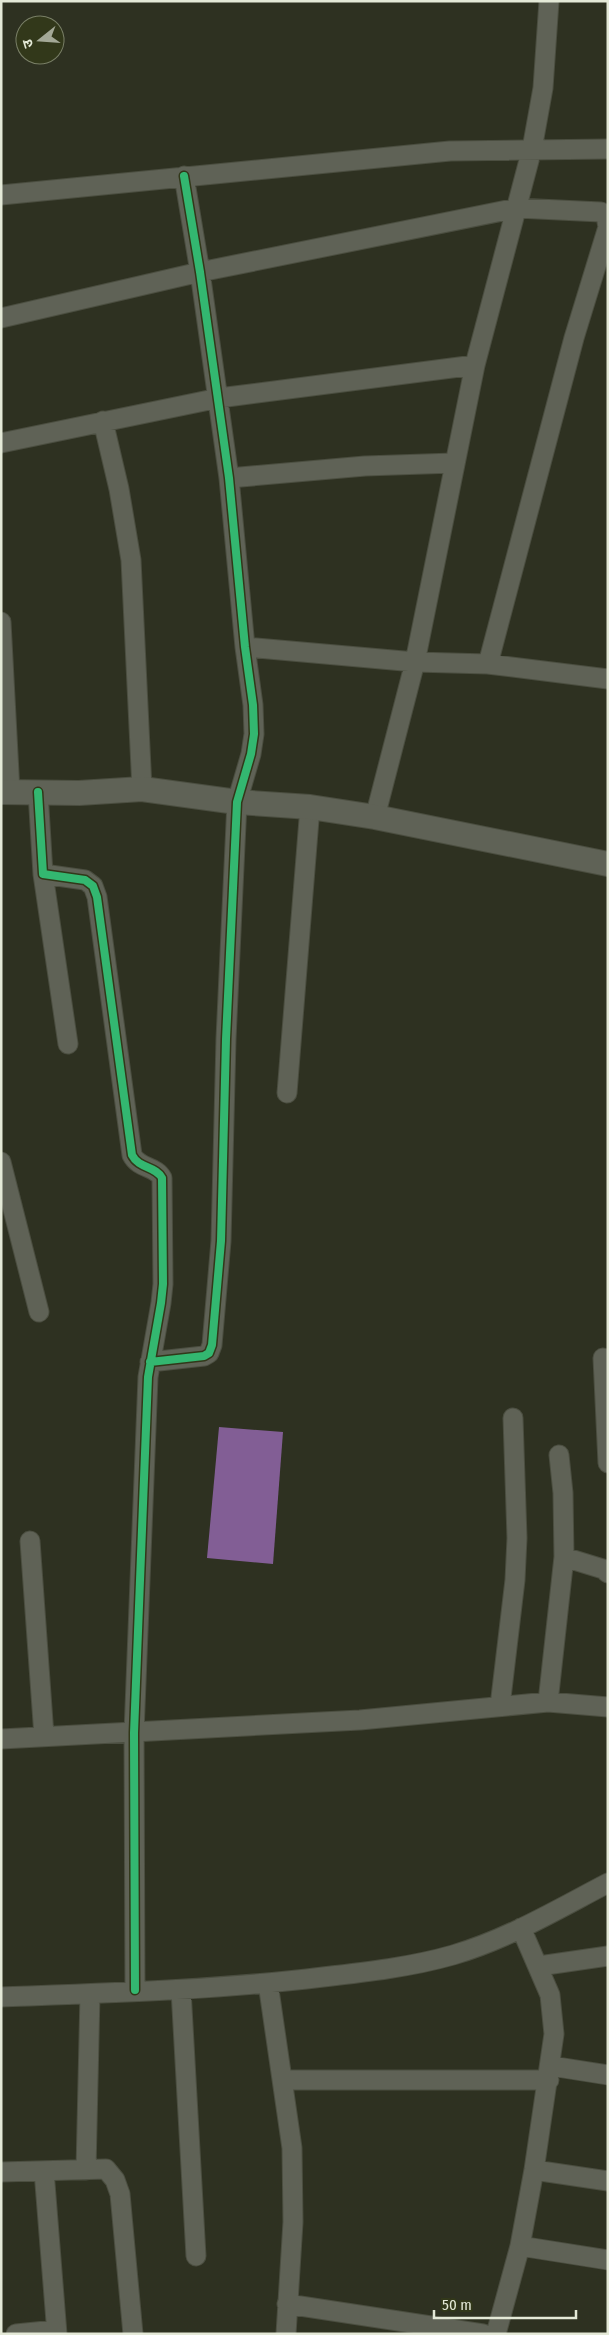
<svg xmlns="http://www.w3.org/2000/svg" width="609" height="2335" viewBox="0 0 609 2335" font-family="'Fira Sans Condensed','Noto Sans Devanagari',sans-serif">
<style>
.water{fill:#825e95}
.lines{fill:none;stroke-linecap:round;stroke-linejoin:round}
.minor-casing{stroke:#4b4e40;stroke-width:21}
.tertiary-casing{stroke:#4b4e40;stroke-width:26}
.minor{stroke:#5f6256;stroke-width:19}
.tertiary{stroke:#5f6256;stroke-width:24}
.cycleway-casing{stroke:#32381a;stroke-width:11}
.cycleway{stroke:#33b770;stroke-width:8}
</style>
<rect width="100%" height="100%" fill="#2e3121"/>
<path class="water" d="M219,1427L283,1432L273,1564L207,1558Z"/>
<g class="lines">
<g class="minor-casing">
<path id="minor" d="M1,195L450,151L608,149
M1,318L200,272L517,208L601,212L606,216L608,227L574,338L488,664
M103,421L119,489L131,560L142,789
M1,443L219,398L475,365
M229,478L365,466L454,463
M1,622L10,792
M245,647L415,662L488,664L608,679
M38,792L43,874L85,880L93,886L97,897L132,1155C139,1169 156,1166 162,1178L163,1284L161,1303L148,1377L134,1733L135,1990
M375,817L415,662L475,365L532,149L543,88L549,1
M43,874L68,1044
M287,1093L310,807
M1,1162L39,1312
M603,1358L608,1463
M150,1362L204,1356L209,1353L212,1345L221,1241L226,1039L237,802L251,754L254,734L253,705L245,647L229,478L200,272L184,176
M30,1541L44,1736
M564,1557L603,1569L608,1573
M548,1702L564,1557L563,1493L559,1455
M500,1706L515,1580L517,1538L513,1418
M1,1739L360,1720L548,1702L608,1707
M539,1966L608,1956
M268,1983L292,2148L293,2222L286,2334
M181,1990L196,2256
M1,1997C109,1993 216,1990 323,1977C367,1972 411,1967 453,1955C508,1939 558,1909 608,1883
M551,2066L608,2075
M282,2080H549
M86,2170L90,1994
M534,2170L608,2181
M44,2171L57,2334
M1,2172L106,2169L115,2180L120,2194L133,2334
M520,2246L608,2260
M287,2304L483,2334
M16,2334L56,2330
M496,2334L520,2246L534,2170L554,2034L550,1995L521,1928"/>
</g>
<g class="tertiary-casing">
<path id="tertiary" d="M1,792L79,793L142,789L237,802L310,807L375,817L608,864"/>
</g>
<use href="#minor" class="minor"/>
<use href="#tertiary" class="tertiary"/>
<g class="cycleway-casing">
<path id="cycleway" d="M38,792L43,874L85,880L93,886L97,897L132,1155C139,1169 156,1166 162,1178L163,1284L161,1303L148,1377L134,1733L135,1990
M150,1362L204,1356L209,1353L212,1345L221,1241L226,1039L237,802L251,754L254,734L253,705L245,647L229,478L200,272L184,176"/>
</g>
<use href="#cycleway" class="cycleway"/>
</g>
<rect width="609" height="2335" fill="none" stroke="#e4e9d7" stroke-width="5"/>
<g transform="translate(40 40) rotate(253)"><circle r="24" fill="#32381a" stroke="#797f66"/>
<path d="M0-4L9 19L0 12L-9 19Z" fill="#a4a997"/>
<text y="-8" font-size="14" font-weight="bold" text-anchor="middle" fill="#e4e9d7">उ</text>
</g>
<path d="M434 2310v8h142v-8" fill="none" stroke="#e4e9d7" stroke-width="2.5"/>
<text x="442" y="2310" font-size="15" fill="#e4e9d7" stroke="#32381a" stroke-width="4" paint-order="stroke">50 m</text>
</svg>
